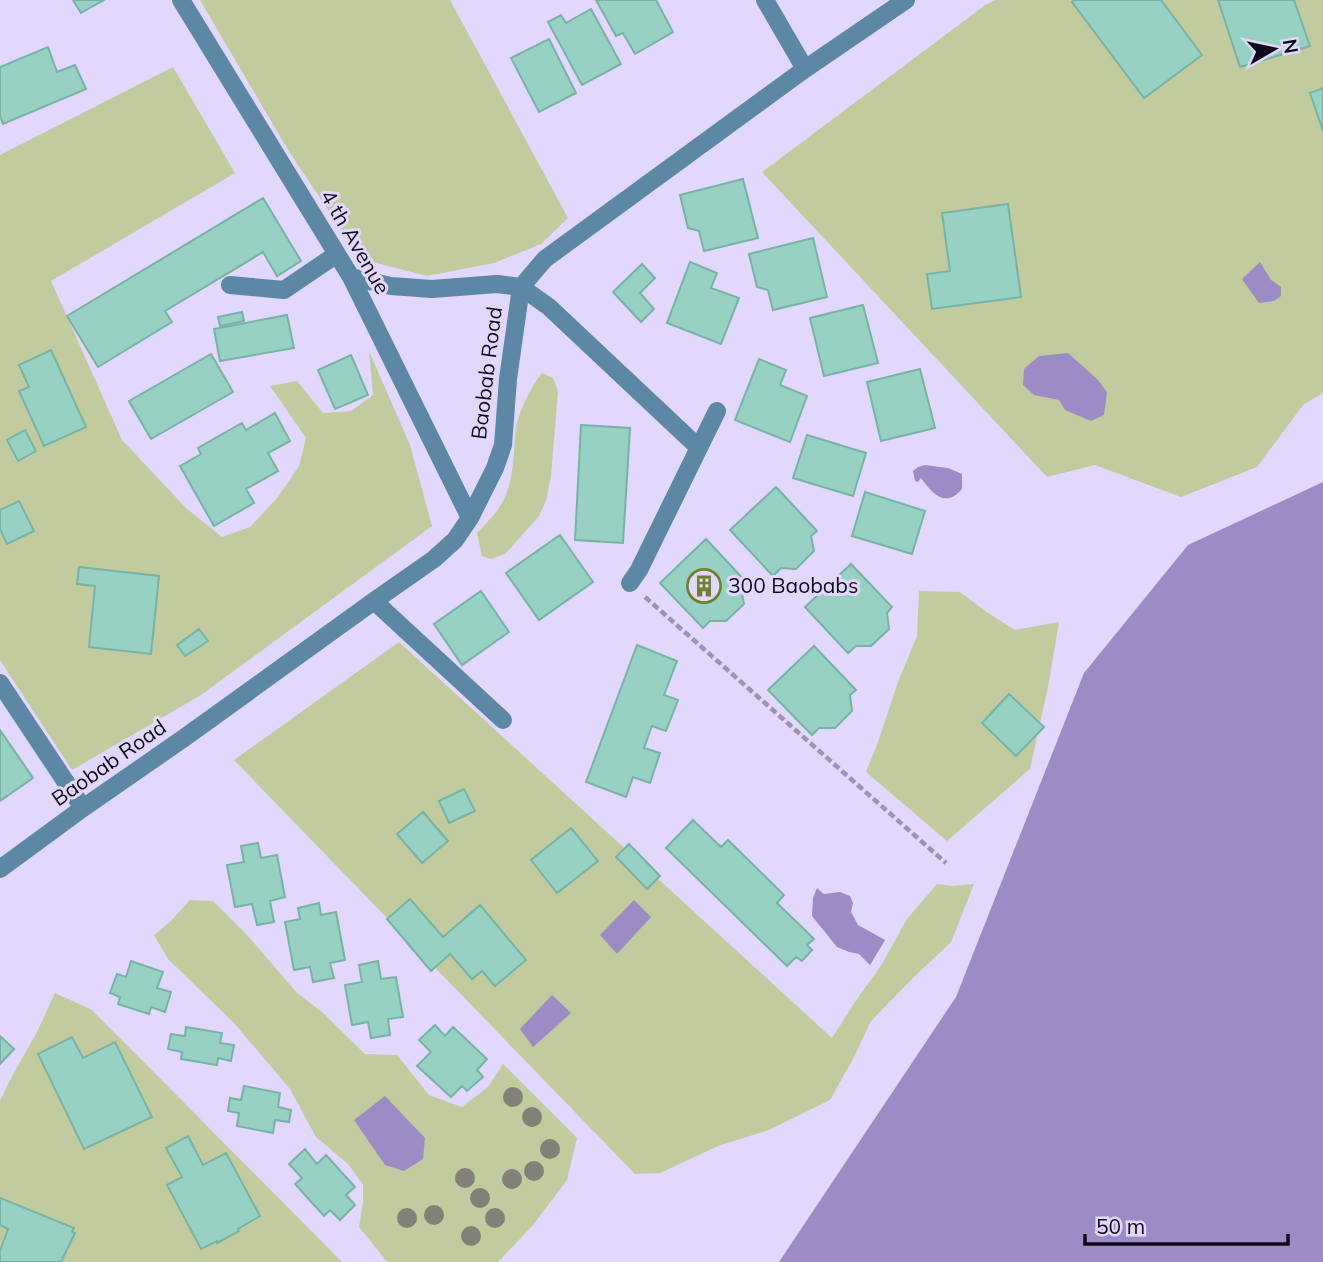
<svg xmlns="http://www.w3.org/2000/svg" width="1323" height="1262" viewBox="0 0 1323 1262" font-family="Mulish,sans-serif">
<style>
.green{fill:#c1cb9d}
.water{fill:#9c8bc4}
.building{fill:#96d1c3;stroke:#78b2a5;stroke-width:2}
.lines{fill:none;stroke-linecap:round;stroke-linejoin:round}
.path{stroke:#9d94b2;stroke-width:4.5;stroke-dasharray:7 3.5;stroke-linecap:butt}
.minor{stroke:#5d88a5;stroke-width:18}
.tree{fill:#828177}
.labels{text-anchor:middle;stroke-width:6;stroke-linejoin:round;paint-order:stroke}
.street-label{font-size:21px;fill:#0f0a19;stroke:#e2d7fc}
.poi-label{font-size:21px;fill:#0f0a19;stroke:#e2d7fc;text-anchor:start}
</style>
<rect width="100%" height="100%" fill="#e2d7fc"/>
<path class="green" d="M200,0H450L568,218L541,244L494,263L427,276L361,259L288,150Z
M995,0H1323V393L1303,405L1257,467L1181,497L1095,465L1047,477L762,172L984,6Z
M173,67L235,173L51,281L122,440L187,509L222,537L250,527L278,497L299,466L306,438L270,386L297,381L323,413L351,411L373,395L369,351L410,445L432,526L201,695L72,770L0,660V155Z
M542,373L553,378L558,391L551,476L546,501L539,516L505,554L491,559L482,556L477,533C485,524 496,514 502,503C515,479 513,454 516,428C518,413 532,385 542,373Z
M919,591L960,592L988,613L1015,630L1059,622L1048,687L1030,769L947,841L866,772L877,745L898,682L917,636Z
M399,642L832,1038L855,1002L882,964L907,919L937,884L953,886L974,884L951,942L913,978L871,1021L854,1057L830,1100L769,1130L718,1146L660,1173L635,1174L234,760Z
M190,900L213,901L248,936L297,993L322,1012L365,1054L397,1055L429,1095L462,1107L488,1087L503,1064L577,1138L567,1180L533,1225L498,1262H388L384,1258L359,1227L363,1203V1184L348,1164L316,1137L290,1089L234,1023L168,959L154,935L170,922Z
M55,993L92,1010L342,1262H0V1101L9,1082L38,1030Z"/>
<path class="water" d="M1260,262L1271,280L1281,287V296L1274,301L1259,303L1242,279Z
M1068,353L1097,379L1107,392L1104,415L1091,421L1065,410L1059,400L1034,395L1023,385L1024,369L1039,356Z
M925,465L948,468L962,474V489C945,509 932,493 921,478L918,482L915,481L913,471L918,467Z
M1323,482V1262H779L956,997L1084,673L1188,545Z
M817,888L824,894L840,892L850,896L853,903L851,912L858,925L885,940L870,965L859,954L849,952L837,947L812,916L813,898Z
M634,900L651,917L617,954L600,935Z
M552,995L571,1013L533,1047L520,1029Z
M385,1096L425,1138L423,1159L404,1171L385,1165L354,1120Z"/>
<path class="building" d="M73,0H104L81,13Z
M596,0H656L673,32L635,54L623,33L616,36Z
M1074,0H1161L1202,55L1144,98L1072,2Z
M1218,0H1294L1310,46L1240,67Z
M591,9L621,64L582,85L548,22L561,15L566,23Z
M549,39L576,93L539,112L511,58Z
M48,47L57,72L75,65L86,89L3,124L0,116V67Z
M1323,88V131L1310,93Z
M743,179L758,238L704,251L699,231L688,228L680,195Z
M263,198L301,261L277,276L263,252L165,311L172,322L98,367L67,316Z
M1008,204L1021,297L932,309L927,274L950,271L942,213Z
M813,238L827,297L773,310L768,290L757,287L749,254Z
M690,262L717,273L711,288L739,298L721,344L667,323Z
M642,264L655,278L640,293L654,309L641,322L613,292Z
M863,305L878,363L824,376L810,318Z
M242,312L244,321L220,326L218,317Z
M287,315L294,348L220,361L214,329Z
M51,350L86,427L44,446L19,391L29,387L19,365Z
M211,354L233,392L151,439L129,401Z
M351,355L368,395L335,409L318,370Z
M759,359L786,370L780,385L807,396L790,442L735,420Z
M920,369L935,428L881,441L867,382Z
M275,413L290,441L268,453L278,471L246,489L254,503L214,526L180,466L201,454L198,448L242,423L246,430Z
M581,425L630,428L623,543L575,540Z
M25,430L36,451L18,461L7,440Z
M807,435L866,453L853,496L793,478Z
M776,487L817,531L811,536L814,551L796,569L781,568L773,576L730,530Z
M865,492L925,511L912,554L852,536Z
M19,501L34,531L7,544L0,529V510Z
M560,535L593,582L539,620L506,573Z
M706,539L747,583L741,588L744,604L726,621H710L703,628L660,583Z
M851,564L892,607L887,613L889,629L871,646H856L848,653L805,607Z
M79,567L159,576L151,654L89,647L95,586L77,584Z
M481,591L509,632L462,665L434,624Z
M199,629L208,641L185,656L177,645Z
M637,645L677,661L664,695L678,700L666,731L652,726L644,748L660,753L650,783L633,777L626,797L586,782Z
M814,646L856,690L850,695L852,711L835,728H819L812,735L768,690Z
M1009,694L1044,727L1016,756L982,723Z
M0,730L33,778L0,801Z
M464,789L475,811L449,823L439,801Z
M423,812L448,841L422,863L397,834Z
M693,820L721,847L728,840L784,895L777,903L814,939L807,945L812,950L802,961L796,957L787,966L666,848Z
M571,828L598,861L557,893L531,860Z
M258,843L261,858L277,855L285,897L270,901L274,922L257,925L252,904L235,907L227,865L244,862L241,846Z
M629,844L660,876L647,889L616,857Z
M410,899L443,937L480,905L526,960L495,986L482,971L472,979L450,954L431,971L387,919Z
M319,903L321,915L336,912L345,960L330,963L334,978L313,982L310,967L294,970L285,922L300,919L298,908Z
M131,961L163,972L157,988L171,992L165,1012L151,1007L149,1014L118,1004L120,997L110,993L117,974L126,977Z
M378,961L381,979L396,977L403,1017L388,1019L390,1035L371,1038L368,1022L352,1025L345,985L362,982L359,965Z
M435,1025L445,1036L453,1027L487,1059L477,1070L483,1077L467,1091L462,1086L451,1097L417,1066L431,1052L419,1040Z
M186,1027L222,1033L220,1043L234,1045L231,1061L218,1058L217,1065L181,1059L182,1052L168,1049L171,1034L185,1036Z
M0,1036L14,1049L0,1064Z
M72,1037L83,1058L115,1042L152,1117L84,1149L38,1054Z
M244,1086L280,1093L278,1107L291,1110L289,1122L275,1120L273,1133L237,1126L239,1113L228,1111L230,1098L241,1100Z
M188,1136L203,1165L226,1153L260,1216L238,1229L239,1231L217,1243V1241L201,1249L167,1185L182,1177L166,1148Z
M305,1149L317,1164L326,1155L355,1187L346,1195L355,1205L340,1220L330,1210L324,1216L295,1184L302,1178L289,1164Z
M0,1198L74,1228L72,1232L75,1233L61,1262H0V1251L8,1229L0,1225Z"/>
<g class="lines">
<path class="path" d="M645,597L946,863"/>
<path class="minor" d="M181,0L351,277L470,518
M765,0L805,69
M351,277L391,286L432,289L497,284L521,287L549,307L698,447
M230,285L284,290L337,254
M630,583L639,570L717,411
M374,601L503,720
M0,683L83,808
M0,869L83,808L184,738L374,601L434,559L455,540L470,518L495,468L503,445L508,379L521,287L545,259L805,69L906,0"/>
</g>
<g class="tree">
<circle cx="513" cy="1097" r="10"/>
<circle cx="532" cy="1117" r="10"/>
<circle cx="550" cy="1149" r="10"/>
<circle cx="534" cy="1171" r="10"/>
<circle cx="465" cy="1178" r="10"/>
<circle cx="512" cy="1179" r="10"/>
<circle cx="480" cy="1198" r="10"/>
<circle cx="434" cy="1215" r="10"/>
<circle cx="407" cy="1218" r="10"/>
<circle cx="495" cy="1218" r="10"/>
<circle cx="471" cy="1236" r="10"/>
</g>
<defs>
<g id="building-ring" transform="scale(1.75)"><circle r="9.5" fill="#e2d7fc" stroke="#717f2d" stroke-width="1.5"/><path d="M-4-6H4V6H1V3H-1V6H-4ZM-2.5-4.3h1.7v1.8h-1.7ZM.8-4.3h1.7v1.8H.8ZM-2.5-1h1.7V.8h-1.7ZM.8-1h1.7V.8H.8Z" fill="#717f2d"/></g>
</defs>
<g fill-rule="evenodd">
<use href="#building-ring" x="704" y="586"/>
</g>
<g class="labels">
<g class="street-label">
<text transform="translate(355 242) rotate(60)" y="7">4 th Avenue</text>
<text transform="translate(487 373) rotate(-83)" y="7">Baobab Road</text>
<text transform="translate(109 763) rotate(-35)" y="7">Baobab Road</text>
</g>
<g class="poi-label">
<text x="728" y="593">300 Baobabs</text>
</g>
</g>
<g transform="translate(1274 49) rotate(81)" stroke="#e2d7fc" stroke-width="5" paint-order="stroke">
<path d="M0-5L12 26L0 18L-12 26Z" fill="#0f0a19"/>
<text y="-10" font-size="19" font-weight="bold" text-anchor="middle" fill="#0f0a19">N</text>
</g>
<path d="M1085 1234v10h203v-10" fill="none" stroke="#0f0a19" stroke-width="3.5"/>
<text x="1096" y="1234" font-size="21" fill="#0f0a19" stroke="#e2d7fc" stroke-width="5" paint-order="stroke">50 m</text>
</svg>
